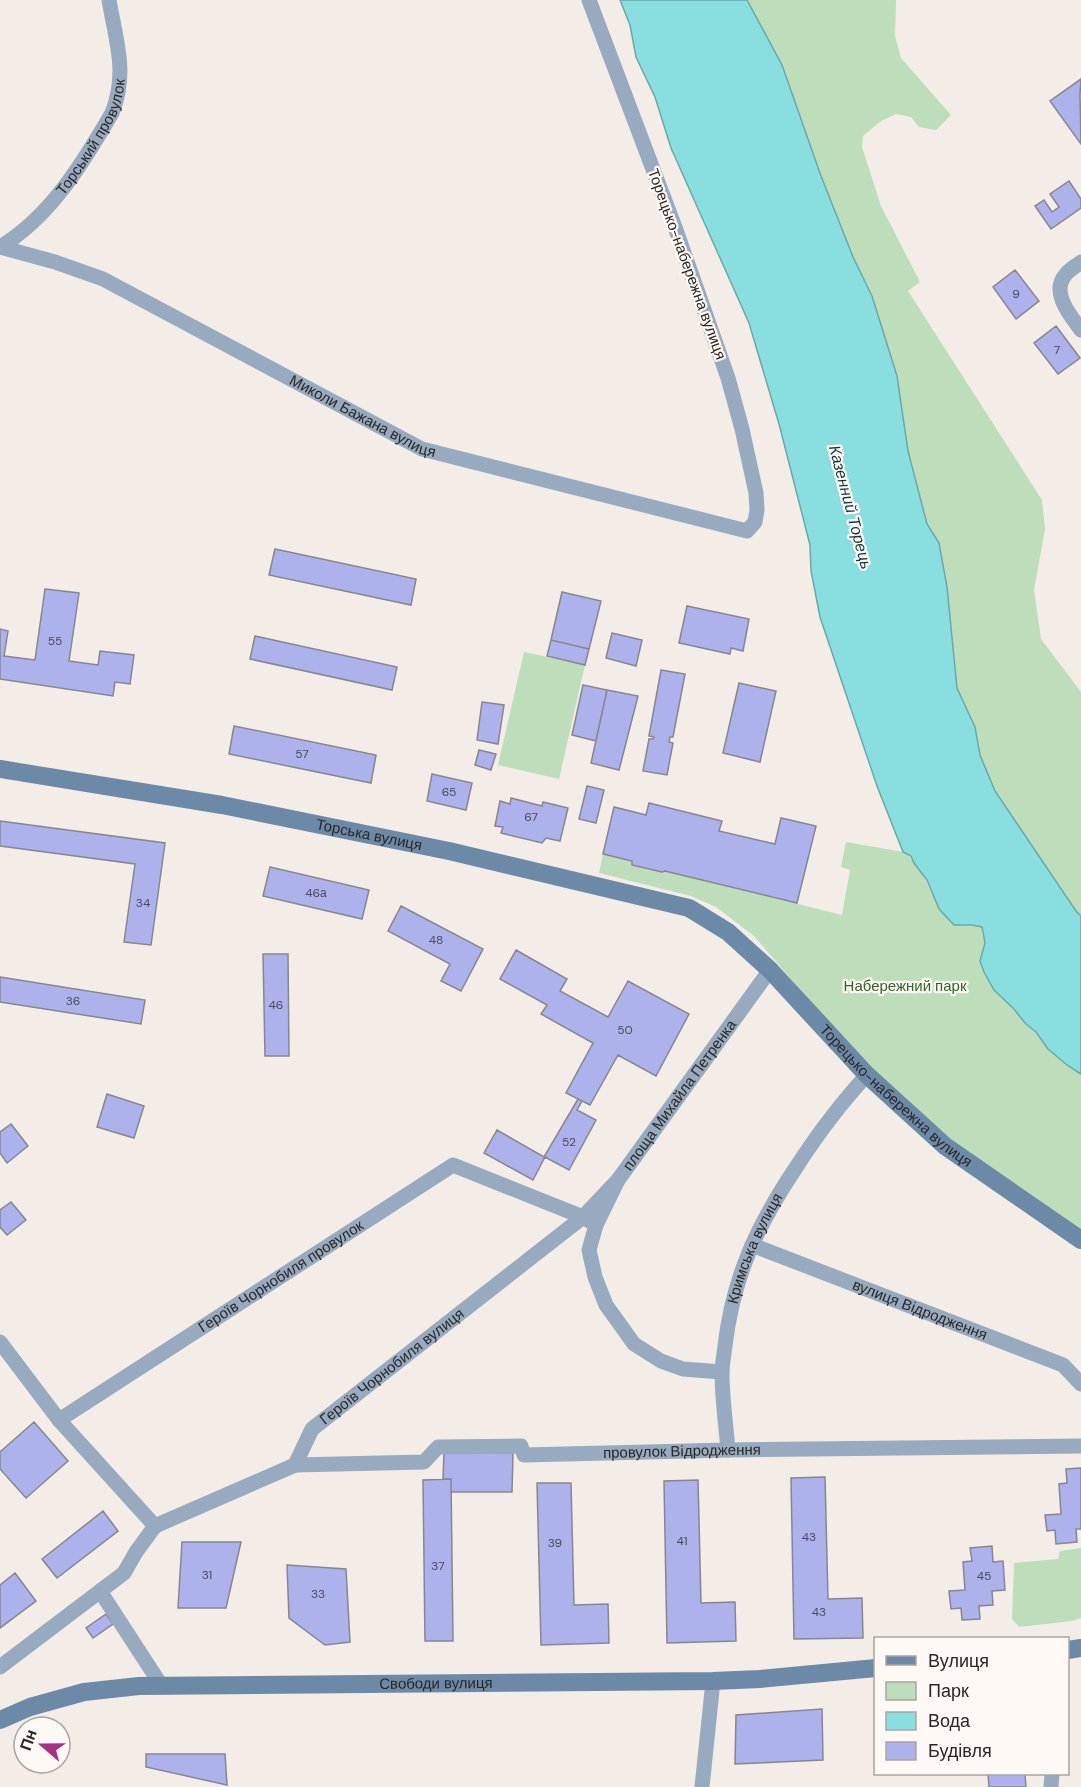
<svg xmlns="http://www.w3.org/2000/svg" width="1081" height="1787" viewBox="0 0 1081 1787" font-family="'DM Sans',sans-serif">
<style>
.green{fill:#beddba}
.water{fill:#89dfe0;stroke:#6ca8a8;stroke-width:1.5}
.building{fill:#adb1ec;stroke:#86878e;stroke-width:1.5}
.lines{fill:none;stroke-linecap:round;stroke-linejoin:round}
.street{stroke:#97aabf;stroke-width:15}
.secondary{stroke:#6d89a8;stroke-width:18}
.labels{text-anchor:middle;stroke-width:4.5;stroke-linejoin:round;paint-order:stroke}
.number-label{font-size:12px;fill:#4a4a57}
.street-label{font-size:15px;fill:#292725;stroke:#fff9f5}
.park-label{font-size:15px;fill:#2d6727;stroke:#fff9f5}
.water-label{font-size:16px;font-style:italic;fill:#0f393a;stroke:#fff9f5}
</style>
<rect width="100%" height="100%" fill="#f3ece7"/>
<path class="green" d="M747,0H896L895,36L901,58L951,115L936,130L919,127L911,117L896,114L881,121L863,136L862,147L881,206L920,282L908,291L1042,500L1045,529L1034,590L1041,639L1081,692V916L1076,911L995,791L979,752L975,727L957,688L947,587L939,543L927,524L908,451L897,376L872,296L853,257L821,176L782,65Z
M524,652L585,665L559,779L498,765Z
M846,842L903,852C920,861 930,890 938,907C942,913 949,919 954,924L982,927V934L985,943L983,951L990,982L994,990L1013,1008L1026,1024L1036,1032L1048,1049L1081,1074V1231L948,1140L898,1095L814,1006L754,936L716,907L691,896L599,873L603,854L632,861L633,865L662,872L665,871L842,915L850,870L841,867Z
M1081,1548V1618L1072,1621L1019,1627L1012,1619L1014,1563L1058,1559L1060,1551Z"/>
<path class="water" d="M620,0H747L782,65L821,176L853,257L872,296L897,376L908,451L927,524L939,543L947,587L957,688L975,727L980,755L995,791L1076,911L1081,916V1074L1067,1065L1048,1049L1036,1032L1026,1024L1013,1008L994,990L984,972L980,961L985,943L982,927L972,925H954L939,909L927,880L914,863L911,856L903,852L877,786L820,617L811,571L810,545L779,424L749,323L671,148L655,97L636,57L630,25Z"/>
<path class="building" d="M1081,79L1080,95L1081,144L1050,101Z
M1069,181L1081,199V208L1051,229L1035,206L1044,200L1052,212L1059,207L1050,194Z
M1015,270L1039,301L1016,319L993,287Z
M1056,326L1080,358L1058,374L1034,343Z
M275,549L416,579L411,605L269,575Z
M45,589L79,593L69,661L98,665L100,651L134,655L130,684L115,682L113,696L0,679V629L8,631L4,656L35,660Z
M562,592L601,601L589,649L551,640Z
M687,606L749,619L743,651L731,648L730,654L679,643Z
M612,633L642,640L636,666L606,658Z
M255,636L397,667L392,690L250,659Z
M551,640L589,649L585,665L547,656Z
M661,670L685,674L673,737H670L669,742L673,743L667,775L643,771L649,739H653L654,737L649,736Z
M739,683L776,691L760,762L723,753Z
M583,685L607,690L596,741L572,735Z
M607,690L638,696L619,770L591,763Z
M482,702L504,705L498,744L477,740Z
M234,726L376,755L371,783L229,754Z
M479,750L496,754L491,770L475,765Z
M432,774L472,783L466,810L427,801Z
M587,786L604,790L596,823L579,819Z
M511,798L542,806L543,802L568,808L560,841L546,838L542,843L501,833L503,827L495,826L500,801L510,804Z
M649,803L722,821L719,831L775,844L781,818L816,826L797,903L665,871L662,872L632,865V861L603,854L614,807L646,815Z
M0,821L165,843L151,945L124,942L135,864L0,846Z
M270,867L369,890L362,919L263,896Z
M401,906L483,949L461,991L441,981L450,964L388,931Z
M516,950L567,979L560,991L608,1017L628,981L689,1014L656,1076L618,1055L590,1105L566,1093L593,1043L541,1014L547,1005L500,979Z
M263,954H288L289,1056H265Z
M0,977L145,1000L141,1024L0,1002Z
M107,1094L144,1106L134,1138L97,1127Z
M578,1099L582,1101L577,1110L596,1120L569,1170L545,1157L533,1180L484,1153L497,1130L544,1157Z
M11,1124L28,1146L7,1163L0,1153V1132Z
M11,1202L26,1220L7,1235L0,1227V1210Z
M34,1422L68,1461L26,1498L0,1469V1452Z
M444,1453H513L512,1492H451V1479H443Z
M1081,1468V1529H1076L1077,1542L1056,1544L1055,1530L1047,1531L1045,1515L1061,1514L1059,1484L1067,1483L1066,1469Z
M825,1477L828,1599L862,1598L863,1638L794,1639L791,1478Z
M451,1479L453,1641H425L423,1480Z
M698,1480L701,1603L735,1602L736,1641L667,1643L664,1481Z
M537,1483H571L574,1605L608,1604L609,1643L541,1645Z
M103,1511L118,1531L57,1578L42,1559Z
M182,1542H241L226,1608H178Z
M992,1546L993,1562L1003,1561L1005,1590L992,1591L993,1605L979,1606L980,1619L962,1620L961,1608L951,1609L949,1591L965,1590L963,1562L972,1561L970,1548Z
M287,1565L346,1569L350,1642L325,1645L289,1618Z
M15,1573L36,1601L0,1628V1585Z
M106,1614L113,1624L93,1638L86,1628Z
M822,1709L823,1760L735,1764L736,1715Z
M146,1754H225L227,1785L146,1767Z
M988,1774H1025L1026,1787H989Z"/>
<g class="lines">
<g class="street">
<path id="s1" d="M0,247L55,262L103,279L422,449L747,531L755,522L757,510L756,493L742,429L728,378L676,230L589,0"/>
<path id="s2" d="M0,247C50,217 83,163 112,113C128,73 116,41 109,0"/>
<path d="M1081,262C1076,266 1069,270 1066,274C1050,292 1070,315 1081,330"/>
<path id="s3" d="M752,1245L1063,1365L1081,1384"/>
<path id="s4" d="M0,1342L59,1420L453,1165L583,1217L596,1225"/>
<path id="s5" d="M722,1372L683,1369L661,1361L634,1344L606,1305L595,1277L589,1250L596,1225L618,1180L770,970"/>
<path d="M59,1420L155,1526"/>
<path id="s6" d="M728,1450C726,1425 722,1398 722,1373C722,1364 724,1355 725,1346C733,1277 757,1226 795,1169C817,1135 840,1104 867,1075"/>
<path id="s7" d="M295,1465L424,1462L438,1447L521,1446L524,1455L728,1450L1081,1446"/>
<path id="s8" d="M155,1526L295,1465L312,1429L583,1217L618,1180"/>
<path d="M100,1591L161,1685"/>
<path d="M0,1667L124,1573L136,1552L155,1526"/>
<path d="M702,1787L713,1681"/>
<path d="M1051,1787L1052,1774"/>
</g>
<g class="secondary">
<path id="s9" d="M0,769L222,805L449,851L689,908L728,932L770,970L867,1075L945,1146L1081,1240"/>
<path d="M1068,1650L1081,1648"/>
<path id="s10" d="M0,1720L30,1707L84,1692L139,1686L713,1681L760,1679L876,1668"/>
</g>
</g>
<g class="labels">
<g class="number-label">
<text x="1016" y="298">9</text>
<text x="1057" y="354">7</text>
<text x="55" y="645">55</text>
<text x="302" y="758">57</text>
<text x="449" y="796">65</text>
<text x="531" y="821">67</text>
<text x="316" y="897">46а</text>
<text x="143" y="907">34</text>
<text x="436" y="944">48</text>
<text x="73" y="1005">36</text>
<text x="276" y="1009">46</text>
<text x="625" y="1034">50</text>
<text x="569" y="1146">52</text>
<text x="809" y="1541">43</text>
<text x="682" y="1545">41</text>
<text x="555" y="1547">39</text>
<text x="438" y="1570">37</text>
<text x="207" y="1579">31</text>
<text x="984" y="1580">45</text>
<text x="318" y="1598">33</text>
<text x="819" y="1616">43</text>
</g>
<g class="street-label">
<text dy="5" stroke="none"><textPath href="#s2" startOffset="146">Торський провулок</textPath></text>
<text transform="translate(687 264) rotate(70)" y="5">Торецько-набережна вулиця</text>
<text dy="5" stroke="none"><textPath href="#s1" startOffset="402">Миколи Бажана вулиця</textPath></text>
<text dy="5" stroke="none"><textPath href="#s9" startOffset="375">Торська вулиця</textPath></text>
<text dy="5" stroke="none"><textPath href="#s9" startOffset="984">Торецько-набережна вулиця</textPath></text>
<text dy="5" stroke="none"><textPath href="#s5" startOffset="381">площа Михайла Петренка</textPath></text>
<text dy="5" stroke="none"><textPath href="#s6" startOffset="207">Кримська вулиця</textPath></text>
<text dy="5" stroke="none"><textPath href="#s4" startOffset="362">Героїв Чорнобиля провулок</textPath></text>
<text dy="5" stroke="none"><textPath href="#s3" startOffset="180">вулиця Відродження</textPath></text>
<text dy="5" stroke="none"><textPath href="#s8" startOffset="294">Героїв Чорнобиля вулиця</textPath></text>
<text dy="5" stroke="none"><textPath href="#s7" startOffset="400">провулок Відродження</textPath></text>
<text dy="5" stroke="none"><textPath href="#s10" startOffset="441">Свободи вулиця</textPath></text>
</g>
<g class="park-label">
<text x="905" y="991">Набережний парк</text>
</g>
<g class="water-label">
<text transform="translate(851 507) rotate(75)" y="6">Казенний Торець</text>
</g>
</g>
<rect x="874" y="1637" width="195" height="138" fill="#fff9f5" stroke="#a9a5a2" stroke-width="1.5"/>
<rect x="886" y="1656" width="30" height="9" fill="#6d89a8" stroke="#a9a5a2" stroke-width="1.5"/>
<text x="928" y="1667" font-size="18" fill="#292725">Вулиця</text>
<rect x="886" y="1682" width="30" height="18" fill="#beddba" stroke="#a9a5a2" stroke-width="1.5"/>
<text x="928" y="1697" font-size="18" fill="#292725">Парк</text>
<rect x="886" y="1712" width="30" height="18" fill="#89dfe0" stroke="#a9a5a2" stroke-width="1.5"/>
<text x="928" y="1727" font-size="18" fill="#292725">Вода</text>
<rect x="886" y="1742" width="30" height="18" fill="#adb1ec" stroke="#a9a5a2" stroke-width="1.5"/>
<text x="928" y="1757" font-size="18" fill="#292725">Будівля</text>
<g transform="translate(42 1745) rotate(290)"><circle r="28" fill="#fff9f5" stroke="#a9a5a2" stroke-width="1.5"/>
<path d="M0-4.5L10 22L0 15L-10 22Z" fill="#a73087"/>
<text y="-9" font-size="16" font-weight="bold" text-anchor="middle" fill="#292725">Пн</text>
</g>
</svg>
